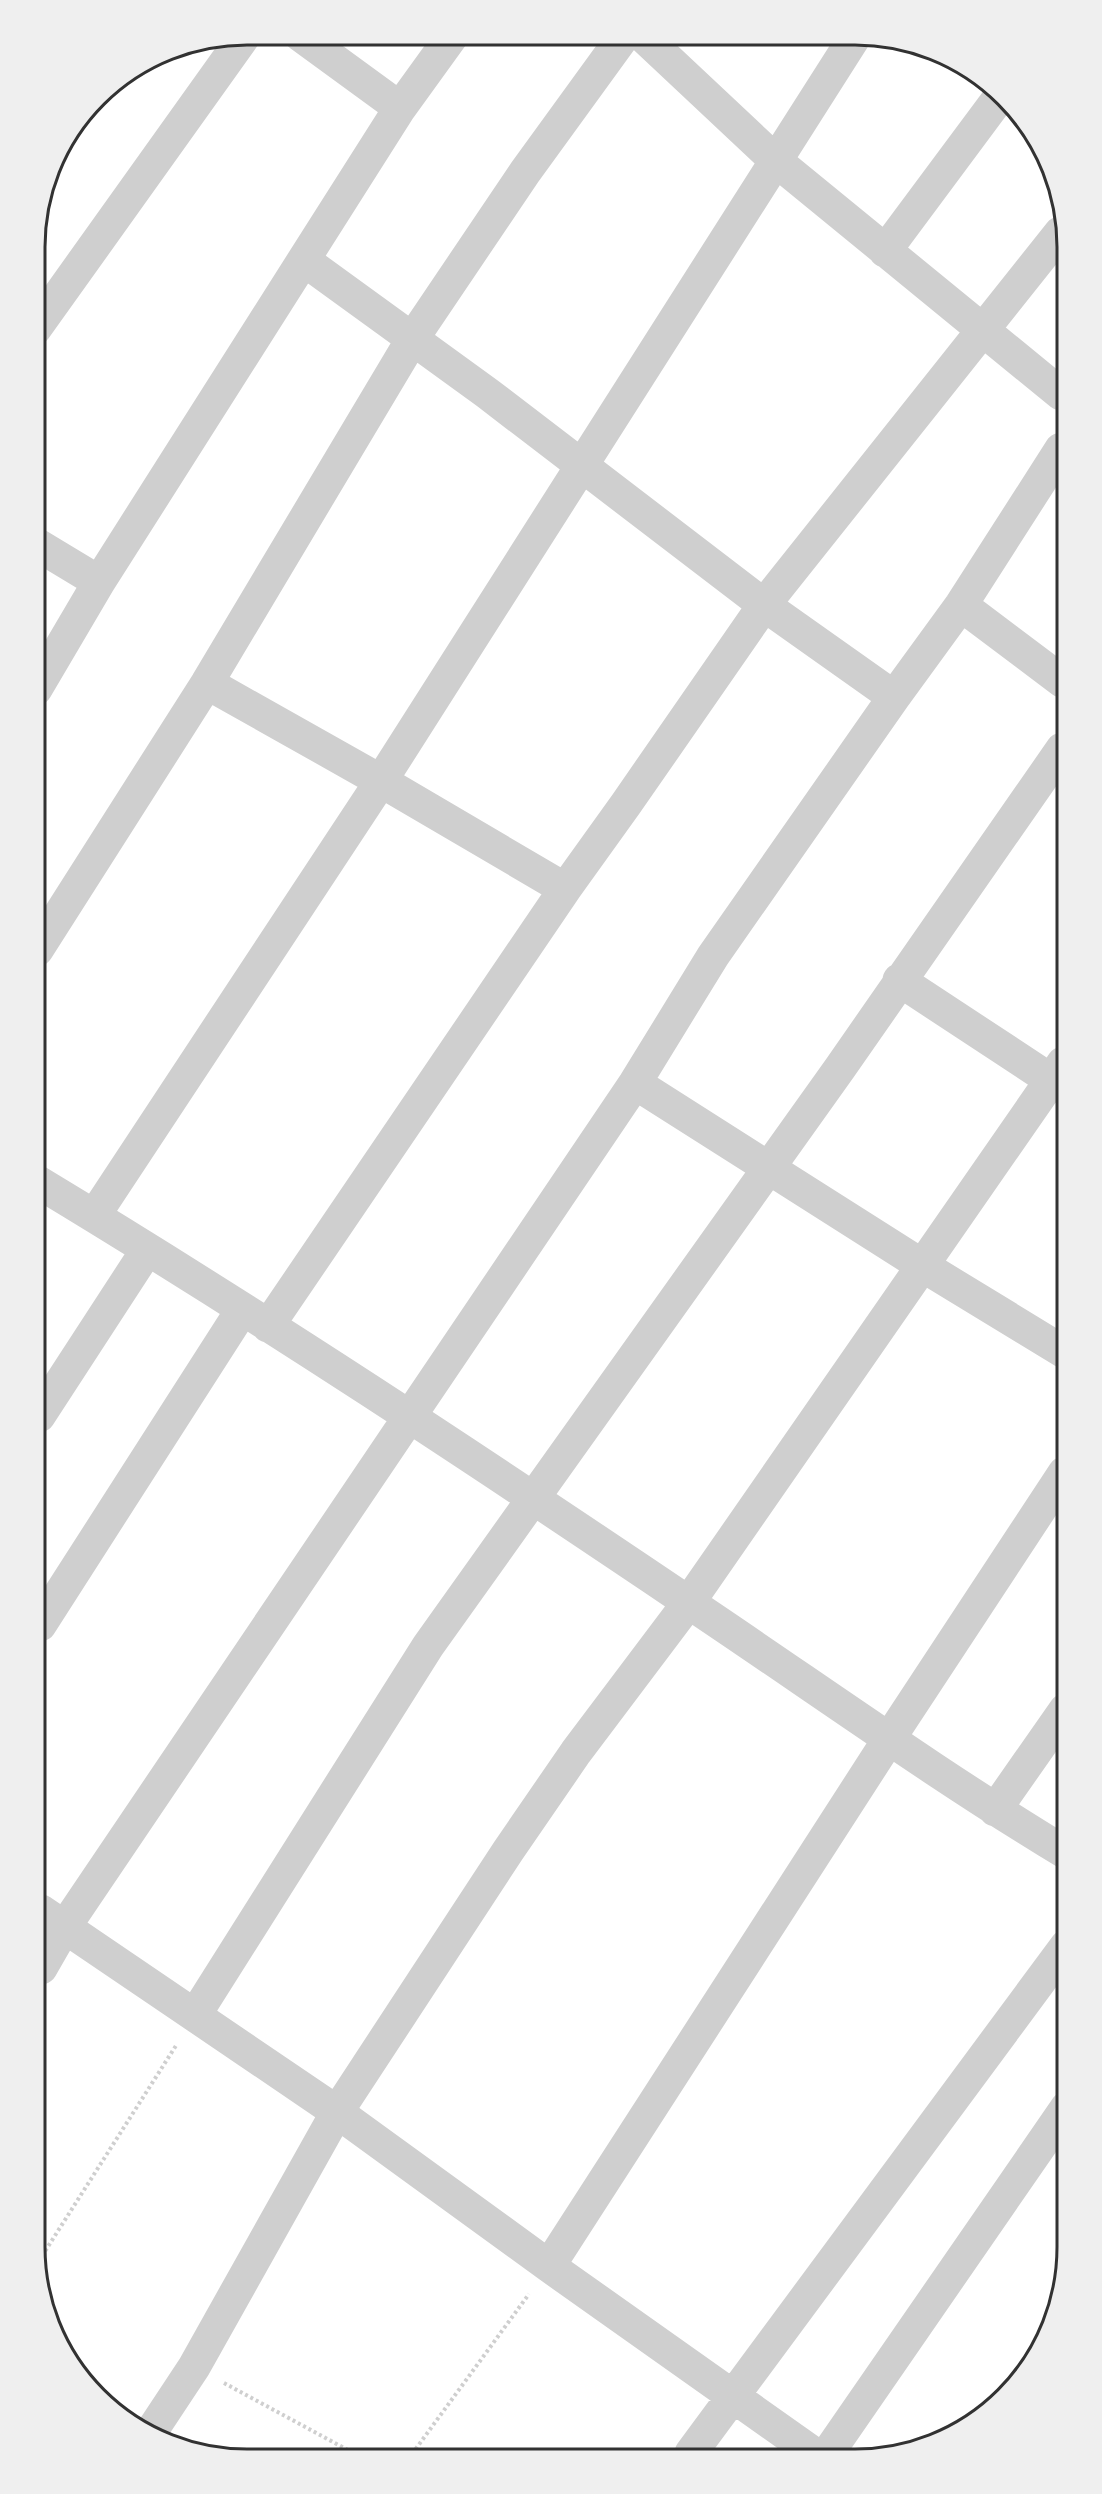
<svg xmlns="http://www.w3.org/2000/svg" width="1102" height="2494" viewBox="0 0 1102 2494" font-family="'Titillium Web',sans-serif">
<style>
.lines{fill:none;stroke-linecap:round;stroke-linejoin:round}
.path{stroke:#cfcfcf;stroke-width:4;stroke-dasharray:3 3;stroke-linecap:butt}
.minor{stroke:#cfcfcf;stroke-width:33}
.rim{fill:none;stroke:#323232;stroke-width:3}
</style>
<rect width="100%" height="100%" fill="#fff"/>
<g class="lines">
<path class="path" d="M42,2256L177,2044
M224,2383L357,2455
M412,2454L529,2294"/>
<path class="minor" d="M300,35L400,108
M644,37L775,160L1061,394
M885,251L1001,95
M305,261L487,393L764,605L894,697
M35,329L245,35
M36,544L99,582
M961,605L1062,681
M207,683L381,781L565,889
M36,689L99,582L400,108L452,36
M37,950L207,683L413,338L525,172L623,37
M899,980L1063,1088
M635,1083L923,1266L1064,1352
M38,1182C260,1316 476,1459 691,1604C815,1687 937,1775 1066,1853
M94,1216L381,781L854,38
M268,1326L565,889L626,804L764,605L1060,233
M39,1416L147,1250
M40,1625L242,1310
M995,1810L1065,1710
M41,1911L337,2112L549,2266L813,2453
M41,1968L64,1928L635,1083L713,956L894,697L961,605L1061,449
M195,2015L428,1646L840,1068L1062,749
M549,2266L889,1739L1064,1473
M153,2429L194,2367L337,2112L508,1851L576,1752L689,1602L1063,1063
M691,2453L1066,1946
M828,2453L1067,2107"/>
</g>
<path d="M0 0H1102V2494H0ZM247 45H855A202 202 0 0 1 1057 247V2247A202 202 0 0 1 855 2449H247A202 202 0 0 1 45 2247V247A202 202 0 0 1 247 45Z" fill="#efefef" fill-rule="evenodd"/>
<path class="rim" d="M247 45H855A202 202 0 0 1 1057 247V2247A202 202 0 0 1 855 2449H247A202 202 0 0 1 45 2247V247A202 202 0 0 1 247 45Z"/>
</svg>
